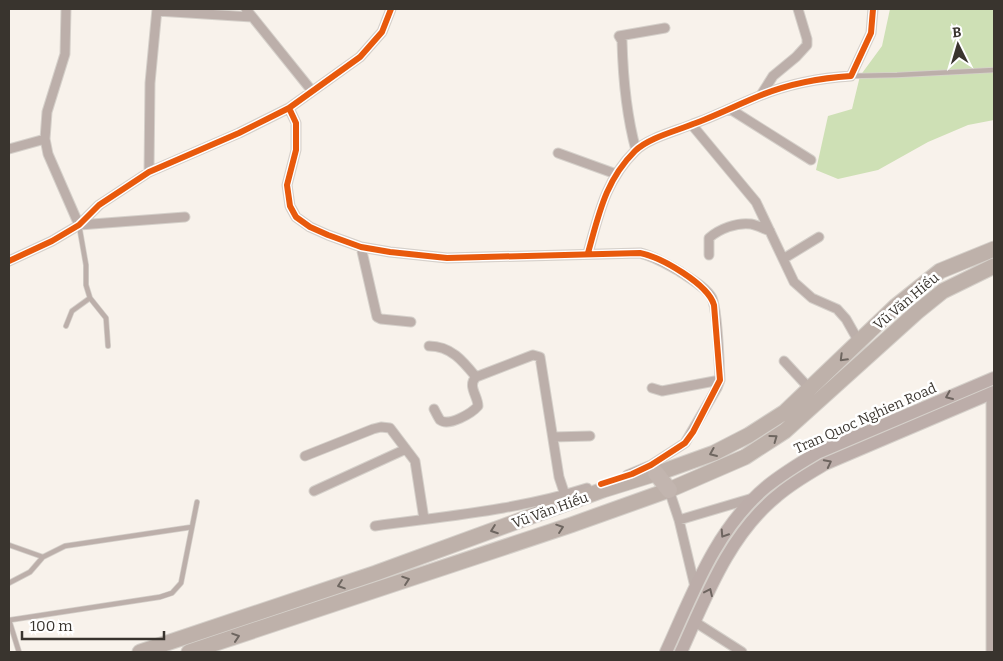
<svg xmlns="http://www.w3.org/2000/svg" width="1003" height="661" viewBox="0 0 1003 661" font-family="Bitter,serif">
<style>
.green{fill:#cee0b5}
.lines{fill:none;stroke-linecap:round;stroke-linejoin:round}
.lane-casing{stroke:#d5d0ca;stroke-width:6}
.street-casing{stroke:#d5d0ca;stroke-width:11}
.secondary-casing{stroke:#d5d0ca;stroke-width:14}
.primary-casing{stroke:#d5d0ca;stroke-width:17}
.highway-casing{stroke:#d5d0ca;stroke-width:18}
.lane{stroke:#bcafaa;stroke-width:4.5}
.street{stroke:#bcafaa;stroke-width:9}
.secondary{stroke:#bcada9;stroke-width:12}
.primary{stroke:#beb1aa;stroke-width:15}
.highway{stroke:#c2b5af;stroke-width:16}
.cycleway-casing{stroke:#fff;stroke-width:9}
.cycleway{stroke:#e8590c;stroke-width:6}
.oneway{stroke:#6e6660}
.oneway2{stroke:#6d645f}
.labels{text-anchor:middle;stroke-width:5;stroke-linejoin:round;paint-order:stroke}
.street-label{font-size:14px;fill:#39342e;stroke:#fff}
</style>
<rect width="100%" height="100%" fill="#f8f2eb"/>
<path class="green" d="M890,9H994V120L968,125L928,142L878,170L838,179L816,170L828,116L852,109L860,76L882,46Z"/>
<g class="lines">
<g class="lane-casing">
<path id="lane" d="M851,76L897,75L994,70
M79,225L86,265V285L90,298L106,318L108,346
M66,326L72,311L90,298
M9,545L43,557
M9,583L30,572L43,557L65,546L192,527
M9,620L19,652
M10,620L160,597L172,593L181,583L197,502"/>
</g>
<g class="street-casing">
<path id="street" d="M66,9L65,54L47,112L45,139L48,154L79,225L185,217
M246,9L312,91
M157,11L252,17
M761,95L773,76L796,57L807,45V39L798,9
M289,108L296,123V150L287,185L290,206L296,217L310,227L328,235L361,247L390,252L447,258L640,253C654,256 666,264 679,271C689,278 706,287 712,298C718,311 719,363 720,380L717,388L685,443L651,465L627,475
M730,109L811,160
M692,125L756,202L794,282L812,298L837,309L846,319L859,342
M9,149L45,139
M636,150C626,114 623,78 622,41L619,36L665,28
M558,153L616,174
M149,172L150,83L157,9
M361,247L377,317L381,319L411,322
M588,253C599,214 605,181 635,151C648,138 676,131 693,124C715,116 737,105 759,96C788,84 820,78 851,76L871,33L873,9
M709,255V238C719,229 737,222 751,224C757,225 764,229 770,231
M783,259L819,237
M9,261L52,241L79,225L99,205L149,172L239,133L289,108L360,57L382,32L391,9
M429,346C451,346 463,361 476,377
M784,361L810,389
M652,388L662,391L720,380
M991,403V652
M434,409C435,411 438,417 440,420C449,427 472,413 478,406C478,396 467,386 476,377L533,355L540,357L559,477L565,495
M553,437L590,436
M305,456L373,429L381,427L390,428L415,461L424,519
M669,490L679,520L695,587
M314,491L406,449
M679,520L753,498
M375,526C446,516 518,510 587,488
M695,622L742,652"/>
</g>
<g class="secondary-casing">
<path id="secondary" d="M666,652C693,593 715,530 766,487C782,474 800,463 817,453L994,378
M681,652C706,597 729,535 777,496C792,483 808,474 825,464L994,392"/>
</g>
<g class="primary-casing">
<path id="primary" d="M140,652L376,573L603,490L664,471L714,453L749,435L785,412L896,306L940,271L994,249
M189,652L571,525L669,490L745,457L785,431L917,312L943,291L994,266"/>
</g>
<g class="highway-casing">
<path id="highway" d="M656,473L669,490"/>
</g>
<use href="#lane" class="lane"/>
<use href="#street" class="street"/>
<use href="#secondary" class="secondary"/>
<use href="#primary" class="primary"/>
<use href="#highway" class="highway"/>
<g class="cycleway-casing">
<path id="cycleway" d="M289,108L296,123V150L287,185L290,206L296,217L310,227L328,235L361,247L390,252L447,258L640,253C661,257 708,284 714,305L720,380L693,432L685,443L651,465L632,474L601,484
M588,253C599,214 605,181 635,151C648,138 676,131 693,124C715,116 737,105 759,96C788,84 820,78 851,76L871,33L873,9
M9,261L52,241L79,225L99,205L149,172L239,133L289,108L360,57L382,32L391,9"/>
</g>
<use href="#cycleway" class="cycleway"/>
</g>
<defs><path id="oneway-chevron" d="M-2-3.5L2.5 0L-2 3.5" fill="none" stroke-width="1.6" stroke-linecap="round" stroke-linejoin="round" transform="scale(1.25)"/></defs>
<g class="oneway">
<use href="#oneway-chevron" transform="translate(843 358) rotate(135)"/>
<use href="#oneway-chevron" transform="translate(774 438) rotate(-36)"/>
<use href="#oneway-chevron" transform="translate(713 453) rotate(157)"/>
<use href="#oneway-chevron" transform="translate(560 528) rotate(-19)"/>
<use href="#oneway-chevron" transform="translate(494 530) rotate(160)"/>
<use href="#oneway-chevron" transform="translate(406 580) rotate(-19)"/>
<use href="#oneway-chevron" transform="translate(341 585) rotate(161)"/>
<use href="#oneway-chevron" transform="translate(236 637) rotate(-18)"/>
</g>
<g class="oneway2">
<use href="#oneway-chevron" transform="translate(949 396) rotate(157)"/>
<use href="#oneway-chevron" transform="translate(828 463) rotate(-27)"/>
<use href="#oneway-chevron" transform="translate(724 534) rotate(123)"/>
<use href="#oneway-chevron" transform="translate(709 592) rotate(-65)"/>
</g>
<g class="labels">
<g class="street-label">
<text transform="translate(906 301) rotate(-40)" y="5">Vũ Văn Hiếu</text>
<text transform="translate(865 418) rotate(-24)" y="5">Tran Quoc Nghien Road</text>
<text transform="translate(550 510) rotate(-20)" y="5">Vũ Văn Hiếu</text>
</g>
</g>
<rect width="1003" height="661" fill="none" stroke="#39342e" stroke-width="20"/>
<g transform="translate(958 45) rotate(355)" stroke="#ffffff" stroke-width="4" paint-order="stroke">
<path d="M0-4L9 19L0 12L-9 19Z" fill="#39342e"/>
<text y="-8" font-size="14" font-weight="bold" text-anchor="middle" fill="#39342e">B</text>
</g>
<path d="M22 631v8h142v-8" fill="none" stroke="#39342e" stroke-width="2.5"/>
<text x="30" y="631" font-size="15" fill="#39342e" stroke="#ffffff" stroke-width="4" paint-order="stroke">100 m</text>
</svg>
